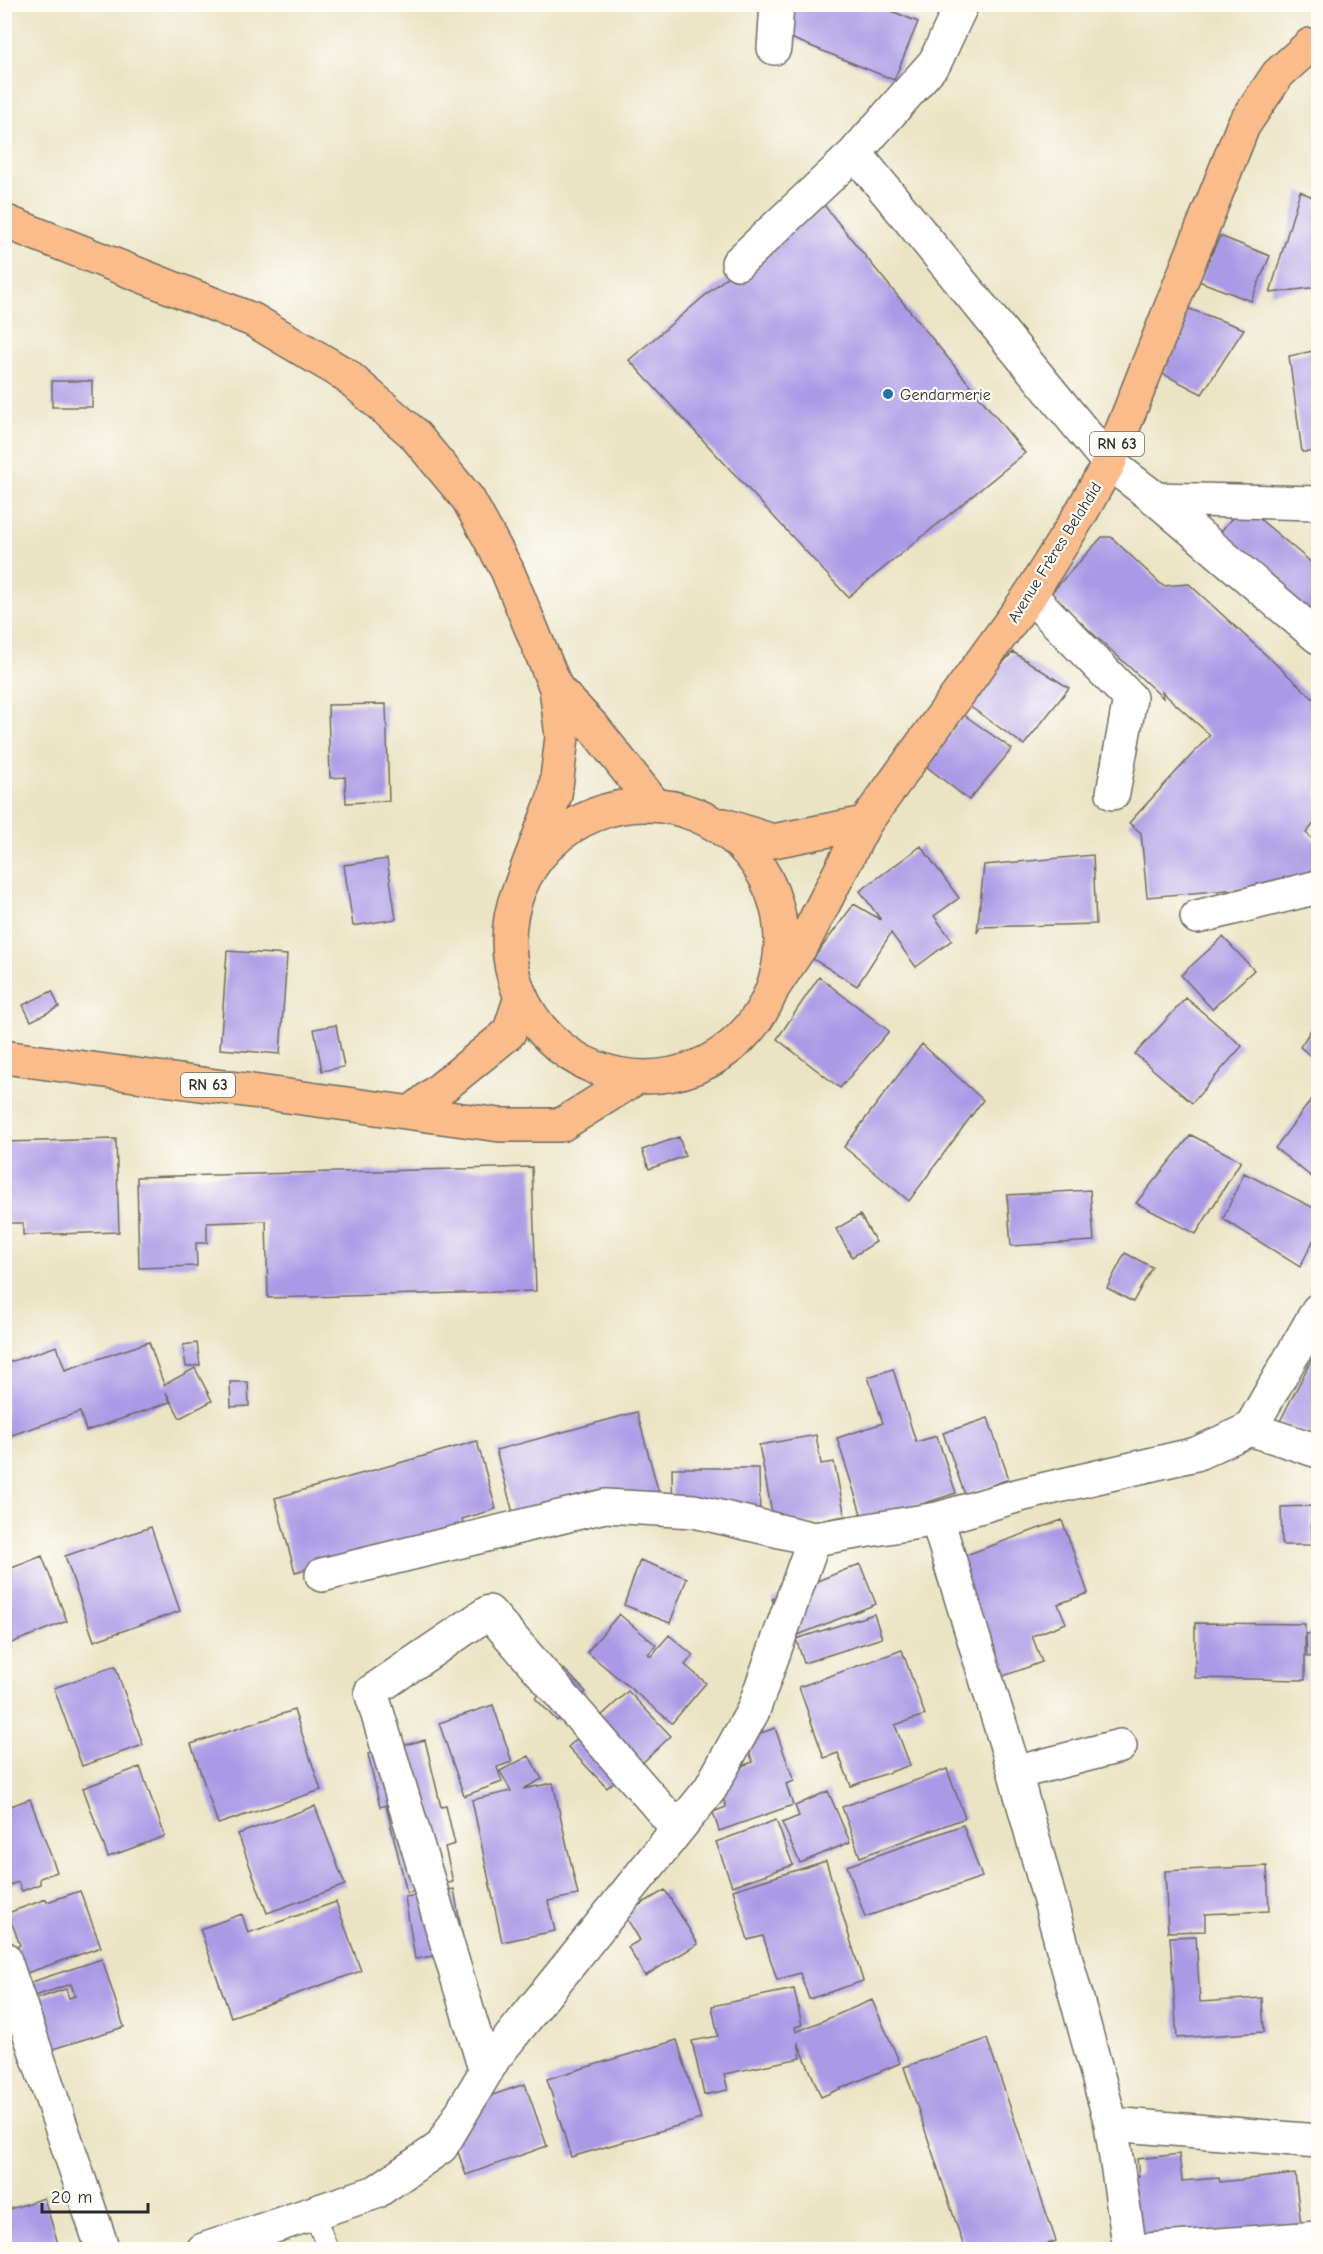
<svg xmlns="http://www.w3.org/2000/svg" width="1323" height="2254" viewBox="0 0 1323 2254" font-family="'Comic Neue',sans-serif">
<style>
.building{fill:#aa9ae6}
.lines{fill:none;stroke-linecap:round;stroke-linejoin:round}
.lane-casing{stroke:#6e6c61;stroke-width:22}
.street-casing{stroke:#6e6c61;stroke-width:36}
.primary-casing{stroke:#6e6c61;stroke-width:36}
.highway-casing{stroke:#6e6c61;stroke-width:36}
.lane{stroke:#fff;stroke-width:20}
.street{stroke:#fff;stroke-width:33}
.primary{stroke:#fabc8b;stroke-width:33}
.highway{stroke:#fabc8b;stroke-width:33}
.poi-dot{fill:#1f6fb2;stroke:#fdfcf7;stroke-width:2}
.labels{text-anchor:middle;stroke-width:4.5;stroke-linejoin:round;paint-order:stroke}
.shield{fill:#fdfcf7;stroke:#6a6a68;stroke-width:1.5}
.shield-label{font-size:15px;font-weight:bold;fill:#2b2b2b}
.poi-label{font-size:16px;fill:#2b2b2b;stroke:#fdfcf7;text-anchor:start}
.street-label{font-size:16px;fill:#2b2b2b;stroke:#fdfcf7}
</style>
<rect width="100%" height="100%" fill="#fdfcf7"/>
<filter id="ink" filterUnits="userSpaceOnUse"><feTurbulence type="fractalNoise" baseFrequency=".0167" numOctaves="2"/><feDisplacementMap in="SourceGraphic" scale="12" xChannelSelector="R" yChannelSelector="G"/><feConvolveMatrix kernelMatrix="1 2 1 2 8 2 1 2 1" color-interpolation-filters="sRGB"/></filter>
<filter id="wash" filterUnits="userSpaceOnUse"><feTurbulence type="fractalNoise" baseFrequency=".008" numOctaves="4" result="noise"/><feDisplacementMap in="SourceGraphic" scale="24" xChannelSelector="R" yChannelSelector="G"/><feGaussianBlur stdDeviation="1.35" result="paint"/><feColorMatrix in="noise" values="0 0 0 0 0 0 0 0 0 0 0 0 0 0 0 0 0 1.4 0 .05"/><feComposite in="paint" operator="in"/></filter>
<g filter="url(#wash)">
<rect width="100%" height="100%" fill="#ebe4c4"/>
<g id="blocks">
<path class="building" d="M793,4H875L918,22L894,80L781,34Z
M1300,191L1318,200V287L1270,293Z
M819,199L1025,453L848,597L629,360Z
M1220,236L1270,256L1251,301L1199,281Z
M1187,308L1244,329L1202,394L1163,374Z
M1318,350V452H1302L1289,356Z
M52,381H92V407H52Z
M1243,505L1318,568V631L1212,542Z
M1102,537H1111L1163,586L1189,584L1318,703V819L1306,833L1318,844V882L1147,897L1141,833L1129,823L1210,735L1162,692L1163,698L1050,594Z
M1013,652L1069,688L1024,745L965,703Z
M386,704L389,801L346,803L345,777L330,778L328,705Z
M964,715L1012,749L969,800L926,766Z
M921,846L959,898L934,916L952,940L916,967L891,933L857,986L813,959L854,904L881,920L860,891Z
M1093,855L1096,924L980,927L977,933L984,865Z
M387,859L396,919L353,926L344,865Z
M1223,937L1254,970L1212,1009L1181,975Z
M227,951L287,955L280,1054L220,1049Z
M819,977L889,1031L840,1088L777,1039Z
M52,991L59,1007L31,1021L23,1005Z
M1186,998L1242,1046L1192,1103L1135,1054Z
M1318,1019V1061L1300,1047Z
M336,1025L344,1067L322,1071L314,1029Z
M922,1044L983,1100L909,1201L844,1147Z
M1311,1100L1318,1106V1182L1275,1148Z
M1191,1135L1241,1161L1196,1234L1136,1203Z
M679,1137L685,1156L649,1169L642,1150Z
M116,1139L119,1232L23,1235V1223H4V1142Z
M532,1167L536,1291L268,1298L266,1221L207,1223V1243H196L197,1266L139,1268L137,1177Z
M1244,1173L1318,1210V1231L1300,1267L1223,1219Z
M1090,1190L1094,1241L1011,1246L1007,1195Z
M860,1215L876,1242L852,1257L836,1229Z
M1125,1253L1152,1267L1133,1302L1107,1288Z
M149,1342L164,1385L195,1368L212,1401L180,1418L166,1392L170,1402L86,1431L80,1412L6,1437L4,1364L57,1346L65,1370Z
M197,1343L200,1365L186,1367L183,1345Z
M1318,1347V1438L1279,1423Z
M893,1369L916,1442L937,1436L956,1493L864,1523L837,1438L883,1423L868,1377Z
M230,1382H248L249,1406L231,1407Z
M637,1412L660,1497L591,1515L586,1493L513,1513L496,1450Z
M988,1418L1009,1479L965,1495L943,1433Z
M816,1435L821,1464L834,1462L845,1516L775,1529L759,1445Z
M477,1441L496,1509L462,1519L464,1525L295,1572L275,1498Z
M672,1468H759L760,1522L673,1523Z
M1311,1506L1312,1545H1282L1281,1507Z
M1062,1520L1088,1593L1058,1604L1066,1623L1032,1636L1042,1662L976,1686L933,1567Z
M151,1527L180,1611L94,1641L65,1556Z
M42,1556L67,1621L4,1646V1571Z
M640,1560L687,1578L670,1623L624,1605Z
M860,1564L876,1604L788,1639L772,1599Z
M619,1614L656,1645L648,1654L651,1656L669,1635L693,1655L685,1665L706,1683L672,1723L587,1652Z
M874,1614L882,1638L804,1663L796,1639Z
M1195,1623L1305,1624V1680L1195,1678Z
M1318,1633V1656L1307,1657L1306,1634Z
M902,1650L925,1715L895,1725L910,1765L851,1786L838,1753L824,1758L799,1687Z
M115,1666L143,1745L82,1766L54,1688Z
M564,1669L586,1692L557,1721L535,1698Z
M628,1691L671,1736L640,1765L636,1761L607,1788L568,1747Z
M493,1705L512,1762L497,1767L502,1782L464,1796L439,1723Z
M294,1710L321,1790L218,1824L191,1744Z
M775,1728L794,1781L786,1784L793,1805L719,1831L713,1812L726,1807L715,1775L753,1762L744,1739Z
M425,1740L441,1807L446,1806L455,1844L445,1847L453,1882L407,1893L386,1805L380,1807L368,1754Z
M529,1756L542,1779L523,1789L553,1783L578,1895L548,1901L555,1931L502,1942L472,1800L511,1791L500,1771Z
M140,1767L165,1836L108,1857L83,1788Z
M947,1769L965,1818L860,1857L842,1807Z
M828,1791L850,1842L800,1863L782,1823L799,1816L795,1806Z
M30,1799L57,1872L40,1878V1884L22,1891L18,1882L5,1887V1808Z
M315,1806L345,1885L267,1913L238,1834Z
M776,1820L793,1865L732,1886L716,1842Z
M963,1825L982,1877L865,1917L847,1866Z
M826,1861L863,1981L809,1999L800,1973L777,1980L763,1936L748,1940L733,1890Z
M1267,1866L1269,1911L1205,1914V1931L1168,1932L1165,1871Z
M454,1889L465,1951L415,1959L405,1897Z
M665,1890L698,1944L645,1976L628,1947L640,1940L624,1914Z
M80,1891L101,1947L24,1974L15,1948L20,1945L8,1913L46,1899L47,1902Z
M336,1902L361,1971L231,2017L200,1929L242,1914L248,1933Z
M1196,1936L1200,2002L1262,1998L1264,2032L1177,2038L1170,1937Z
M102,1959L124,2027L46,2051L30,2001L66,1989L69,1998L75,1996L71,1984L26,1999L22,1985Z
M794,1989L802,2025L795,2027L796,2032L872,2000L900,2063L821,2097L798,2042L801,2058L724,2074L728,2090L704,2095L692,2041L718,2036L712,2006Z
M987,2039L1056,2241L1032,2250H965L904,2067Z
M677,2040L701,2119L571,2157L547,2079Z
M525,2084L547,2146L466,2175L450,2129L469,2103Z
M1179,2154L1182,2181L1219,2178L1220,2182L1295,2174L1303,2242L1118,2250L1111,2179L1139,2176L1137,2159Z
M44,2198L60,2250H4V2211Z"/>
</g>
</g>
<g filter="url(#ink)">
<use href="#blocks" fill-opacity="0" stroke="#6e6c61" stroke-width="1.5"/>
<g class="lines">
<g class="lane-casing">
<path id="lane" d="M314,2213L328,2250"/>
</g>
<g class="street-casing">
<path id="street" d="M774,48L777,4
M855,153L1109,463L1156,499L1318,637
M738,263L855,153L935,62L962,4
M1156,499L1318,503
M1030,595L1130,698L1113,793
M1197,917L1318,887
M1250,1429L1318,1451
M937,1519L1015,1773L1111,2124L1130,2250
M322,1575L605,1506L694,1511L814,1539L937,1519L1020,1495L1196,1454L1250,1429L1318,1310
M1015,1773L1120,1746
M4,1958L103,2250
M485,2069L371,1692L489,1612L678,1829
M485,2069L710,1789L753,1711L814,1539
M1111,2124L1318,2141
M203,2250L376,2192L441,2147L494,2058
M1147,2250L1318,2238"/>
</g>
<g class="primary-casing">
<path id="primary" d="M509 941a136 136 0 1 1 272 0a136 136 0 1 1-272 0Z
M724,825L773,841L865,823
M774,986L805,940L865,823L1030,595L1081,513L1109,463L1243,126L1278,74L1310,45H1318
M4,1057L500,1125H561L636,1078
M412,1112L509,1033L521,997"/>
</g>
<g class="highway-casing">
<path id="highway" d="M4,221L253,320L346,375L413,433L468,499L507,570L556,688L562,737L555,795L522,882
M556,688L594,728L654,804"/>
</g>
<use href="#lane" class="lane"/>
<use href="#street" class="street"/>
<use href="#primary" class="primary"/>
<use href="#highway" class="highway"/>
</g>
</g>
<circle class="poi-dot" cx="888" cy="394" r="6"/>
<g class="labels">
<g class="shield">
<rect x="1090" y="432" width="54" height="24" rx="4.5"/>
<rect x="181" y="1073" width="54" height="24" rx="4.5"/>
</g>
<g class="shield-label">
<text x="1117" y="449">RN 63</text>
<text x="208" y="1090">RN 63</text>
</g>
<g class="poi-label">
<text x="900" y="400">Gendarmerie</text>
</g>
<g class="street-label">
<text transform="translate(1054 552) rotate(-58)" y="6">Avenue Frères Belahdid</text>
</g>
</g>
<rect width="1323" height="2254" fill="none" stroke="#fdfcf7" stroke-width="24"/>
<path d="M42 2203v9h106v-9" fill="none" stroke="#2b2b2b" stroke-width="3"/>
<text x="51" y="2203" font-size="18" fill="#2b2b2b" stroke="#fdfcf7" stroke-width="4.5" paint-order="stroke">20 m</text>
</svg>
